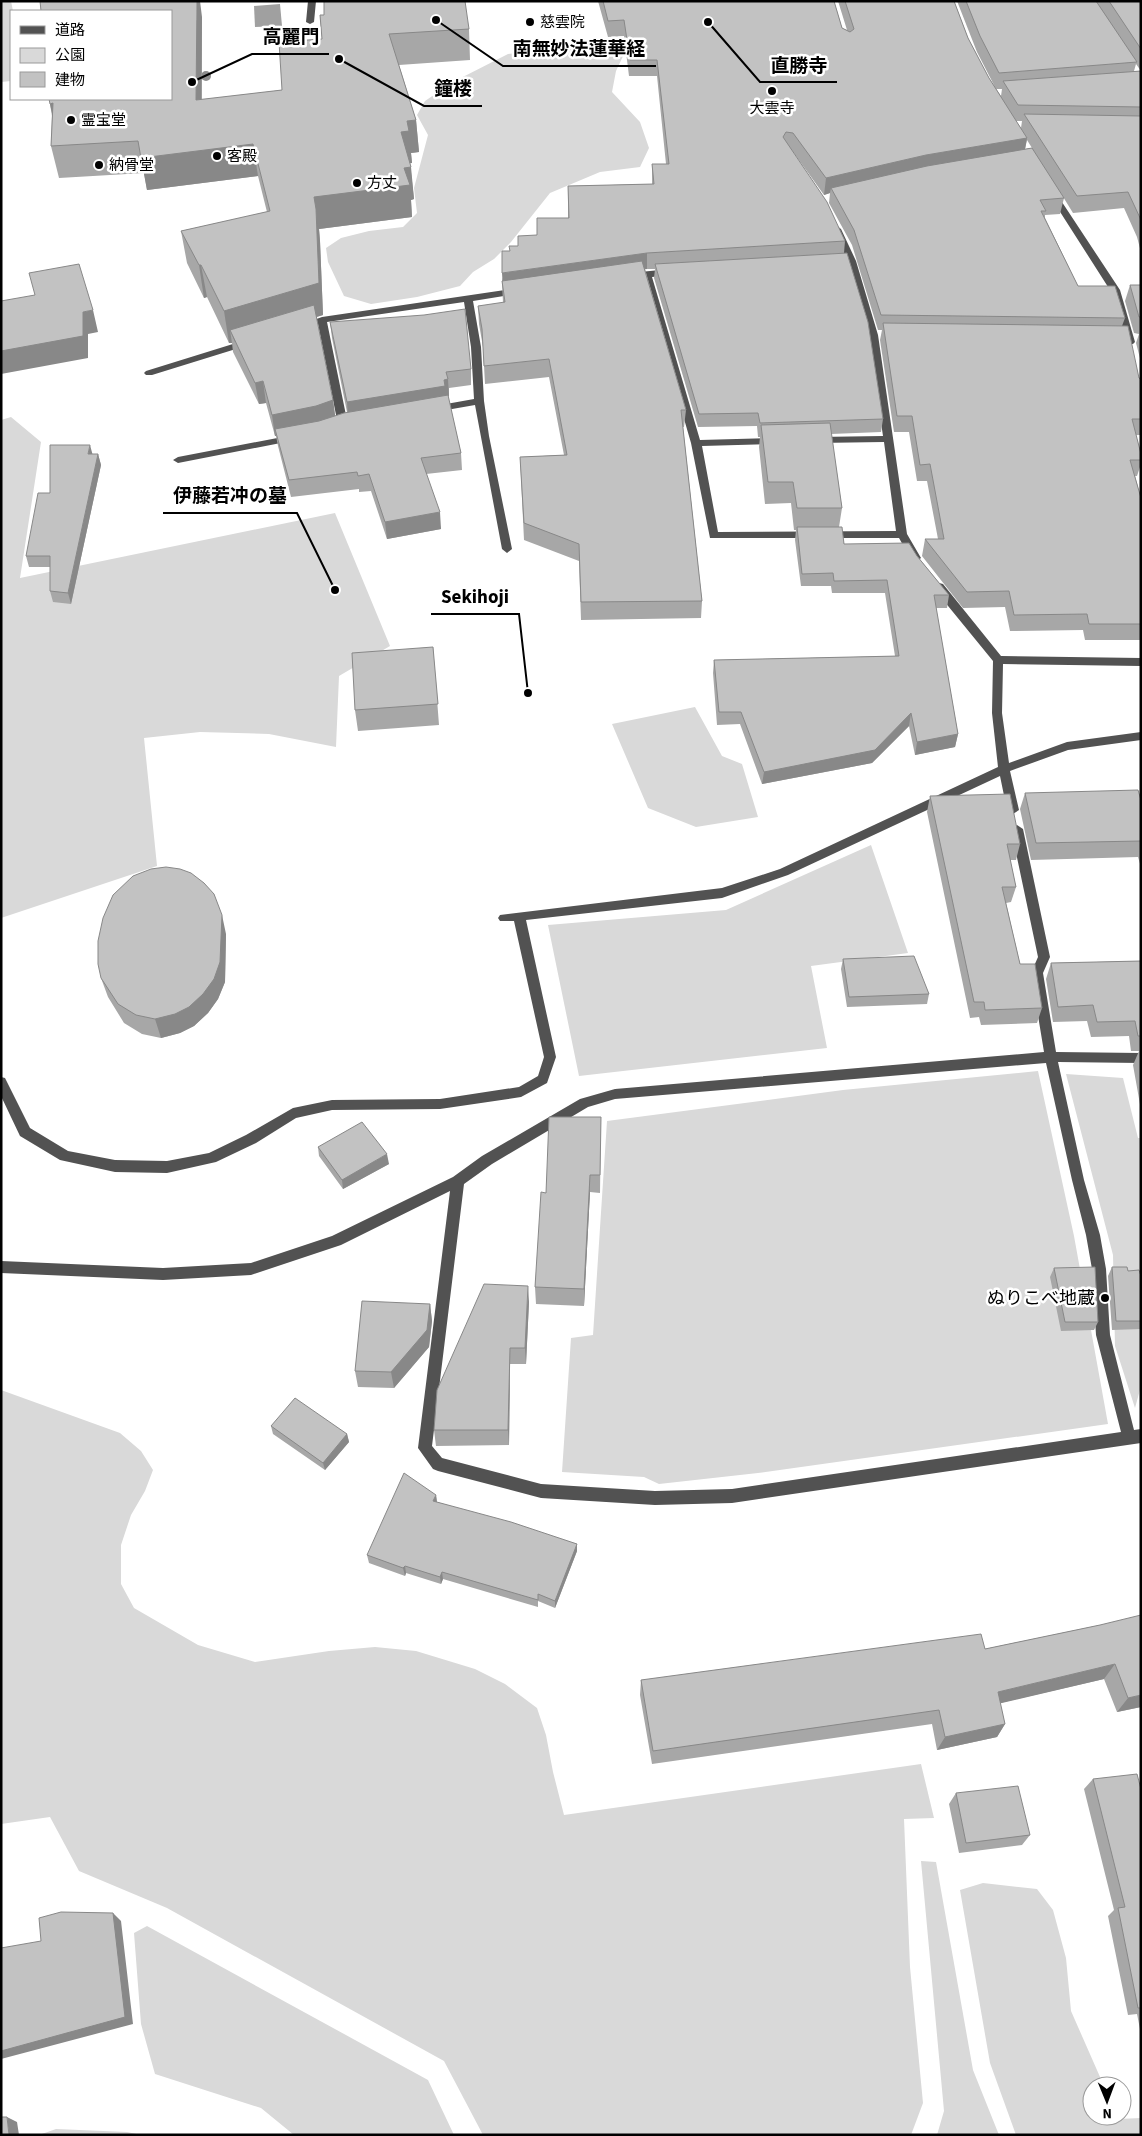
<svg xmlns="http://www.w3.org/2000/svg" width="1142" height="2136" viewBox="0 0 1142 2136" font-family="'Source Sans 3','Noto Sans JP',sans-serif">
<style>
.green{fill:#d9d9d9}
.water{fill:#a0a0a0}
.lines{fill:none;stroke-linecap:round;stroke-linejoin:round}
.minor{fill:#525252;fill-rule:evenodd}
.tree{fill:#8d8d8d}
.wall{fill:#a7a7a7;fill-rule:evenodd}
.shaded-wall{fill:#888}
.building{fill:#c2c2c2;stroke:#888}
.poi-dot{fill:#000;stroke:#fff;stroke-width:2}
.labels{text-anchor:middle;stroke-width:5;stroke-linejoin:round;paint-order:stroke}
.far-poi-label{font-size:15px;fill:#000;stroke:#fff;text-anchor:start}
.poi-label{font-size:18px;fill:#000;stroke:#fff;text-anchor:end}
.leader{fill:none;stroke:#000;stroke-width:2}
.callout-dot{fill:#000;stroke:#fff;stroke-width:2}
.callout-label{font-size:19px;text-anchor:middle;font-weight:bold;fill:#000;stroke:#fff;stroke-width:5;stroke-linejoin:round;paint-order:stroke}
</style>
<rect width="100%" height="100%" fill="#fff"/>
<path class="green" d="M1,1H11L13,11H11V81L1,82Z
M557,48H600L625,52L616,71L612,92L640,122L649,148L640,167L600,172L550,193L511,242L494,259L473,272L460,286L417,297L371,304L344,296L328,262L326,248L341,238L369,231L403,227L417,213L414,188L428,135L417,115L425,101L453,82L508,54Z
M11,417L41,442L20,578L335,513L390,646L339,676L336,747L269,734L200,732L144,738L157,866L1,918V420Z
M695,707L722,756L742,764L758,817L696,827L648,808L612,724Z
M871,845L908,953L811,966L827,1048L579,1076L548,925L726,910Z
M1038,1071L1074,1236L1108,1424L758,1473L659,1484L644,1477L562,1472L571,1338L593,1335L607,1121L843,1090Z
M1066,1074L1123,1078L1138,1138H1141V1386L1135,1408L1115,1346L1113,1255Z
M1,1390L120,1433L141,1451L153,1470L145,1491L131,1515L121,1545V1584L134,1608L198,1645L255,1662L329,1651L375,1647L416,1651L475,1669L505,1684L537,1708L546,1735L553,1772L564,1815L921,1764L934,1818L904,1819L910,1967L923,2103L911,2135H483L444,2061L167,1908L79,1871L50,1817L1,1824Z
M921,1861L936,1862L973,2070L999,2135H937L944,2111Z
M983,1883L1037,1889L1053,1910L1066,1958L1071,2011L1104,2086H1092V2116H1117L1118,2119L1141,2118V2135H1016L990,2063L960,1890Z
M147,1926L428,2080L454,2135H294L261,2108L155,2074L141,2024L134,1933Z
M56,2129L127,2132L141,2135H39Z"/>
<path class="water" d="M280,4L282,26L255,27L254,6Z"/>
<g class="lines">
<path class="minor" d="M308,1H316L314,22L310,24L306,22Z
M1052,190L1056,193L1120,290L1135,342L1133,344H1127L1125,342L1110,290L1048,193Z
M837,226L841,229L856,261L878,335L907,534L921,558L916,562L912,561L899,538H710L691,443L643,277L630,279L625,276L630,273L670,269L675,272L670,275L652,277L700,440L777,438L782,441L777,444L702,446L718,532L896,531L884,442L817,443L812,440L817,437L883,436L868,335L847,264L835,265L830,262L835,259H845L833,229Z
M519,288L522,289V293L473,301L481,347L484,401L489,436L512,549L507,553L502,549L475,405L435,412L430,409L435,406L474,399L471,347L464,302L327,322L348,425L343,428L338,425L318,324L302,329L297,326L322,317Z
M249,339L254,342L252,344L152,375H146L144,373L146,371Z
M293,435L298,438L296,440L178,463L173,460L178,457Z
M939,583L943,584L1001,656L1141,658V666L1003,664L1002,713L1009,763L1067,742L1141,732V740L1068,750L1010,771L1019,810L1013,814L1007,810L1000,776L788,875L722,898L526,920L556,1057L547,1083L521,1097L440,1109L332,1110L296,1118L256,1143L216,1162L167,1173L115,1172L60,1160L20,1136L1,1096V1077L5,1078L30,1128L68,1151L115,1160L167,1161L209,1153L246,1135L293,1108L332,1100L440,1099L519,1087L538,1076L544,1057L514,921H500L498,918L500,915L722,888L780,869L998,767L992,713L993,661L935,590L934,587L935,584Z
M1017,825L1023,829L1050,957L1043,973L1056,1052L1141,1053V1063L1058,1062L1084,1180L1100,1235L1106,1269L1110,1335L1134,1430L1141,1429V1443L732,1503L655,1505L541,1498L438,1471L433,1469L418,1448L450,1191L341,1245L251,1275L163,1280L1,1273V1261L163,1268L251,1263L332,1236L453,1177L482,1156L580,1099L615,1089L1044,1052L1031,973L1038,957L1011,829ZM1046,1063L1072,1180L1086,1235L1092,1269L1096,1335L1121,1432L732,1489L655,1491L541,1484L442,1458L432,1446L464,1184L492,1164L588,1107L615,1099Z"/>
</g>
<circle class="tree" cx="206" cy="76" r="5"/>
<path class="wall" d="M598,1H834L842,28L847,30L838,1H954L968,38L989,78L1001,96L1002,89H996L977,52L957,1H1141V252L1137,237L1124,208L1073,213L1057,187L1064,198L1060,214L1045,215V218L1078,286L1125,318L1122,326L1139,378L1141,379V435H1136L1141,454V464L1137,476H1135L1141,498V640H1085L1083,630L1010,631L1005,607L963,608L922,556L925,539H938L927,481H917L909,432H894L880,340L882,330H878L852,245L829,203L830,193L824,195L791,149L845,241L844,253L883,419L881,432L831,434L842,508L839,527L844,544L917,556L949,595L947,608H936L958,734L955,747L915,755L909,726L872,763L762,784L740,724L717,725L713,673L714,660L895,656L885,593H832L831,586H801L795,540L796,530H794L791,503L765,504L759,447L760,437H758L757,426L698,427L654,278L655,269H645L686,410L684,427H683L702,601L701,618L581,620L579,561L524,540L520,457L564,455L549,377L485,384L483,347L479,324L478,306L503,303L502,281L510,251L568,218V186L652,184V164H666L657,76H629L624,36L608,37ZM1136,64L1141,71H1134ZM1016,121H1022L1021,128ZM1027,140L1032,148L1025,149Z
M320,15L469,29L470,60L399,65L416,120L419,152L411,153L412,163H410L414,199L411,200L412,217L319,229L320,241L323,315L316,317L333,400L335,416L347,412L332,338L330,322L471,369V385L449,388V396H448L461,453L462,470L426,474L441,529L387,539L371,491L359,492V489L291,497L278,446L276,436H275L266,403L259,404L233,352L232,343H229L207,297L204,298L187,263L181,231L267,212L258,176L147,190L144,173L59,178L51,146L52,116L50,104L202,17V100L282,90L322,39Z
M1130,285H1141V362L1136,343L1139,334L1134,333L1125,301Z
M93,454H98L101,465L71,604L53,602L50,591V567H29L26,556L50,493Z
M433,647L439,725L358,731L355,710Z
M1025,793L1141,800V867L1138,857L1031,860L1020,809Z
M930,796L1020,844L1016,860H1010L1016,887L1011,902L1006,903L1020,964L1042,1008L1037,1023L981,1025L979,1017L970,1018L927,812Z
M226,934L225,982L218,999L208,1013L194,1026L180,1033L161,1038L142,1034L124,1023L108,997L101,978Z
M843,959L929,994L927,1004L847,1007L841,969Z
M1141,961V1110L1133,1065L1139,1051H1131L1129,1036L1091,1037L1087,1021L1053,1022L1046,979L1051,963Z
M601,1117L600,1193L590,1192L584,1306L536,1304L535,1287L546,1193Z
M318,1147L389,1164L343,1189L319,1156Z
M1112,1267L1128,1271L1141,1276V1329L1112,1330L1108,1276Z
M1054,1268L1098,1322L1094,1330L1061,1331L1050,1277Z
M529,1302L526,1364H510L509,1445L436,1446L434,1430Z
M430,1304L432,1321L429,1347L394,1388L358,1387L355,1371Z
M271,1426L347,1434L349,1442L325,1470L273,1434Z
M436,1495L437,1502L577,1544V1551L555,1608L538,1601V1607L443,1579L441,1584L406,1573L405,1576L369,1563L367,1555Z
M1100,1625L1141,1707L1117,1712L1104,1679L1000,1703L1005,1724L997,1737L937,1750L932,1724L652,1764L640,1695L641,1680L985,1649Z
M1093,1779L1141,1789V2034L1137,2014L1128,2015L1108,1916L1114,1910L1084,1789Z
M956,1793L1030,1835L1022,1845L959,1853L949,1804Z"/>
<path class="shaded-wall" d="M197,1H200L202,17L201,132L196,100Z
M53,103L57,136L50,104Z
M416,120L419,152L411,153L412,163L403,164L401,132L407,121Z
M1027,138L1024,155L831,188L830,193L824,195L826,178L926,155Z
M253,144L258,176L147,190L141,158Z
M411,167L414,199L411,200L412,217L319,229L320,241L323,315L235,342L230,330L232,343H229L224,311L314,197L404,168Z
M647,253V269L503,289L502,273Z
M199,265H201L207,297L204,298Z
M93,310L98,332L88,334V358L1,374V351L83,312Z
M448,379L449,396L348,419L347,402Z
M263,381L266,403L259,404L255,383Z
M333,400L336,422L275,429L276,436H275L272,415Z
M90,445L93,456L88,454Z
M98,454L101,465L71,604L68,593Z
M440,512L441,529L387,539L385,522Z
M911,713L909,726L872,763L762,784L764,772Z
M958,734L955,747L915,755L917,742Z
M222,915L226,934L225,982L218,999L208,1013L194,1026L180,1033L161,1038L155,1019Z
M387,1154L389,1164L343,1189L342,1180Z
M590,1175V1192L584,1306V1289Z
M528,1286L529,1302L526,1364L525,1348Z
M430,1304L432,1321L429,1347L394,1388L391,1372Z
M510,1348V1364L509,1445L508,1430Z
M347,1434L349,1442L325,1470L323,1463Z
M436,1495L437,1503L433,1501Z
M577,1544V1551L555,1608V1601Z
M405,1566L406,1573L405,1576L403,1568Z
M442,1572L443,1579L441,1584L440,1577Z
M1115,1664L1104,1679L989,1706L998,1692Z
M1141,1695V1707L1117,1712L1128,1698Z
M1005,1724L997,1737L937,1750L945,1737Z
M113,1913L121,1921L133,2024L1,2059V2051Z
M7,2117L17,2122L19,2135H9Z"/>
<path class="building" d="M40,1H197L196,100L282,90L279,42L322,39L320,15H324V1H465L469,29L389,34L416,120L407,121L409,131L401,132L411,167L404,168L410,185L314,197L316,209L319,283L224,311L201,265H199L181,231L270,211L253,144L141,158L138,141L51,146L53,103L50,104L49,99H171V11H41Z
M603,1H834L842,28L850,32L854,29L845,1H954L968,38L989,78L1027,138L926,155L826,178L793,133L786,132L783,137L827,202L845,241L647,253L502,273V251H510L509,246H518V236L537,235V218H569L568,186L654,184L652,164H669L657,60H630L624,20L608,21Z
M966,1H1096L1137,62L999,73L980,36Z
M1109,1H1141V49Z
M1141,71V107L1018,105L1003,81Z
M1024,114L1141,116V220L1128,192L1077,196Z
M1032,148L1064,198L1040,200L1046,211H1041L1078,286H1115L1125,318L881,315L854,230L831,188L927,166Z
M847,253L868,322L883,419L760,423L758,413L699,414L655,264Z
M642,261L686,410H681L702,601L581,602L579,544L524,523L520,457L567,455L549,359L484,366L482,329L478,306L505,302L502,281Z
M79,264L93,310L83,312V336L1,351V301L35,295L29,273Z
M1130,285H1141V317H1139Z
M314,305L333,400L316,406L272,415L263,381L255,383L230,330Z
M465,309L471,369L446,372L448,379L444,380L445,386L347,402L330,322L424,315Z
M883,323L1128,326L1139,378L1141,379V419H1132L1141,454V460H1130L1141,498V624H1089L1087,614L1014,615L1009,591L967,592L925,539H944L930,464L920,465L912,416H897Z
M448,395L461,453L421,458L440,512L385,522L369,474L358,476L357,472L289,480L275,429L319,421L344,413Z
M830,423L842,508H797L793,482H768L761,425Z
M50,445H90L88,454H98L68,593L50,591V556H26L38,493H50Z
M797,527H842L844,544L909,543L917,556L949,595H934L958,734L917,742L911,713L875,750L764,772L741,712H719L714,660L899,656L887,580L834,581L833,573L802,574Z
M433,647L438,704L355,710L352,653Z
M1138,790L1141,800V841L1036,843L1025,793Z
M1010,794L1020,844H1007L1016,887H1002L1020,964H1035L1042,1008L985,1010L984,1002H974L930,796Z
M166,867L180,869L191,873L204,883L214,894L222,915L220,962L214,979L203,994L189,1007L175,1014L155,1019L136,1015L118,1004L101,978L98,964V941L103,918L113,895L133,876L151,869Z
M914,956L929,994L849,997L843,959Z
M1141,961V1036H1138L1135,1021L1097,1022L1093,1005L1058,1007L1051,963Z
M549,1117H601L600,1175H590L584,1289L535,1287L541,1192L546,1193Z
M362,1122L387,1154L342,1180L318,1147Z
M1095,1267L1098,1322H1065L1054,1268Z
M1112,1267H1127L1128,1271L1139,1270L1141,1276V1321H1116Z
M484,1284L528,1286L525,1348H510L508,1430H434L437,1390Z
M362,1301L430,1304L427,1330L391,1372L355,1371Z
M295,1398L347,1434L323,1463L271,1426Z
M404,1473L436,1495L433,1501L511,1522L577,1544L555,1601L538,1594V1600L442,1572L440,1577L405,1566L403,1568L367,1555Z
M1141,1615V1695L1128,1698L1115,1664L998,1692L1005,1724L945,1737L939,1710L653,1751L641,1680L981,1634L985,1649L1100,1625Z
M1137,1774L1141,1789V2008H1138L1118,1908L1125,1907L1093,1779Z
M1018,1786L1030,1835L966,1843L956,1793Z
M61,1912L113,1913L125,2017L1,2051V1948L41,1941L39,1918Z
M1,2117H7L9,2135H1Z"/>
<g class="poi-dot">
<circle cx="530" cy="22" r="5"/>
<circle cx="772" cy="91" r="5"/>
<circle cx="71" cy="120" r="5"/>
<circle cx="217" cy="156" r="5"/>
<circle cx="99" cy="165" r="5"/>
<circle cx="357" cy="183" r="5"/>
<circle cx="1105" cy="1298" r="5"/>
</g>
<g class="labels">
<g class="far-poi-label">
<text x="540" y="27">慈雲院</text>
<text x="772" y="113" text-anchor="middle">大雲寺</text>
<text x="81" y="125">霊宝堂</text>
<text x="227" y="161">客殿</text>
<text x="109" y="170">納骨堂</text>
<text x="367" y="188">方丈</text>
</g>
<g class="poi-label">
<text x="1095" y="1304">ぬりこべ地蔵</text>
</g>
</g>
<path class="leader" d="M192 82L252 54H329M436 20L503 66H656M708 22L760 82H837M339 59L424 106H482M335 590L297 513H163M528 693L519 614H431"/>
<g class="callout-dot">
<circle cx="192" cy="82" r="5"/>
<circle cx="436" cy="20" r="5"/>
<circle cx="708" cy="22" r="5"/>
<circle cx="339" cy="59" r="5"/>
<circle cx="335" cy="590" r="5"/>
<circle cx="528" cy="693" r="5"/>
</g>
<g class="callout-label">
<text x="291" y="43">高麗門</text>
<text x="579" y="55">南無妙法蓮華経</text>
<text x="799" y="72">直勝寺</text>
<text x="453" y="95">鐘楼</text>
<text x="230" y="502">伊藤若冲の墓</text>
<text x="475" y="603">Sekihoji</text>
</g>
<rect width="1142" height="2136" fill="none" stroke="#000000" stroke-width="5"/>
<rect x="10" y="10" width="162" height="90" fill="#ffffff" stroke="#999999"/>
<rect x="20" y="26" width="25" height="8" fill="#525252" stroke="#999999"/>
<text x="55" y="35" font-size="15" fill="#000000">道路</text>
<rect x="20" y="48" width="25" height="15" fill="#d9d9d9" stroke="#999999"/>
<text x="55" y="60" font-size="15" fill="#000000">公園</text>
<rect x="20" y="72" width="25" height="15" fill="#c2c2c2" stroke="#999999"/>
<text x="55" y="85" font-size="15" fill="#000000">建物</text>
<g transform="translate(1107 2101) rotate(179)"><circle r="24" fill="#ffffff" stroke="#999999"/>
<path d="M0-4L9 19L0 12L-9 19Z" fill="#000000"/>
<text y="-8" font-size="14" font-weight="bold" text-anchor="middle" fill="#000000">N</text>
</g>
</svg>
